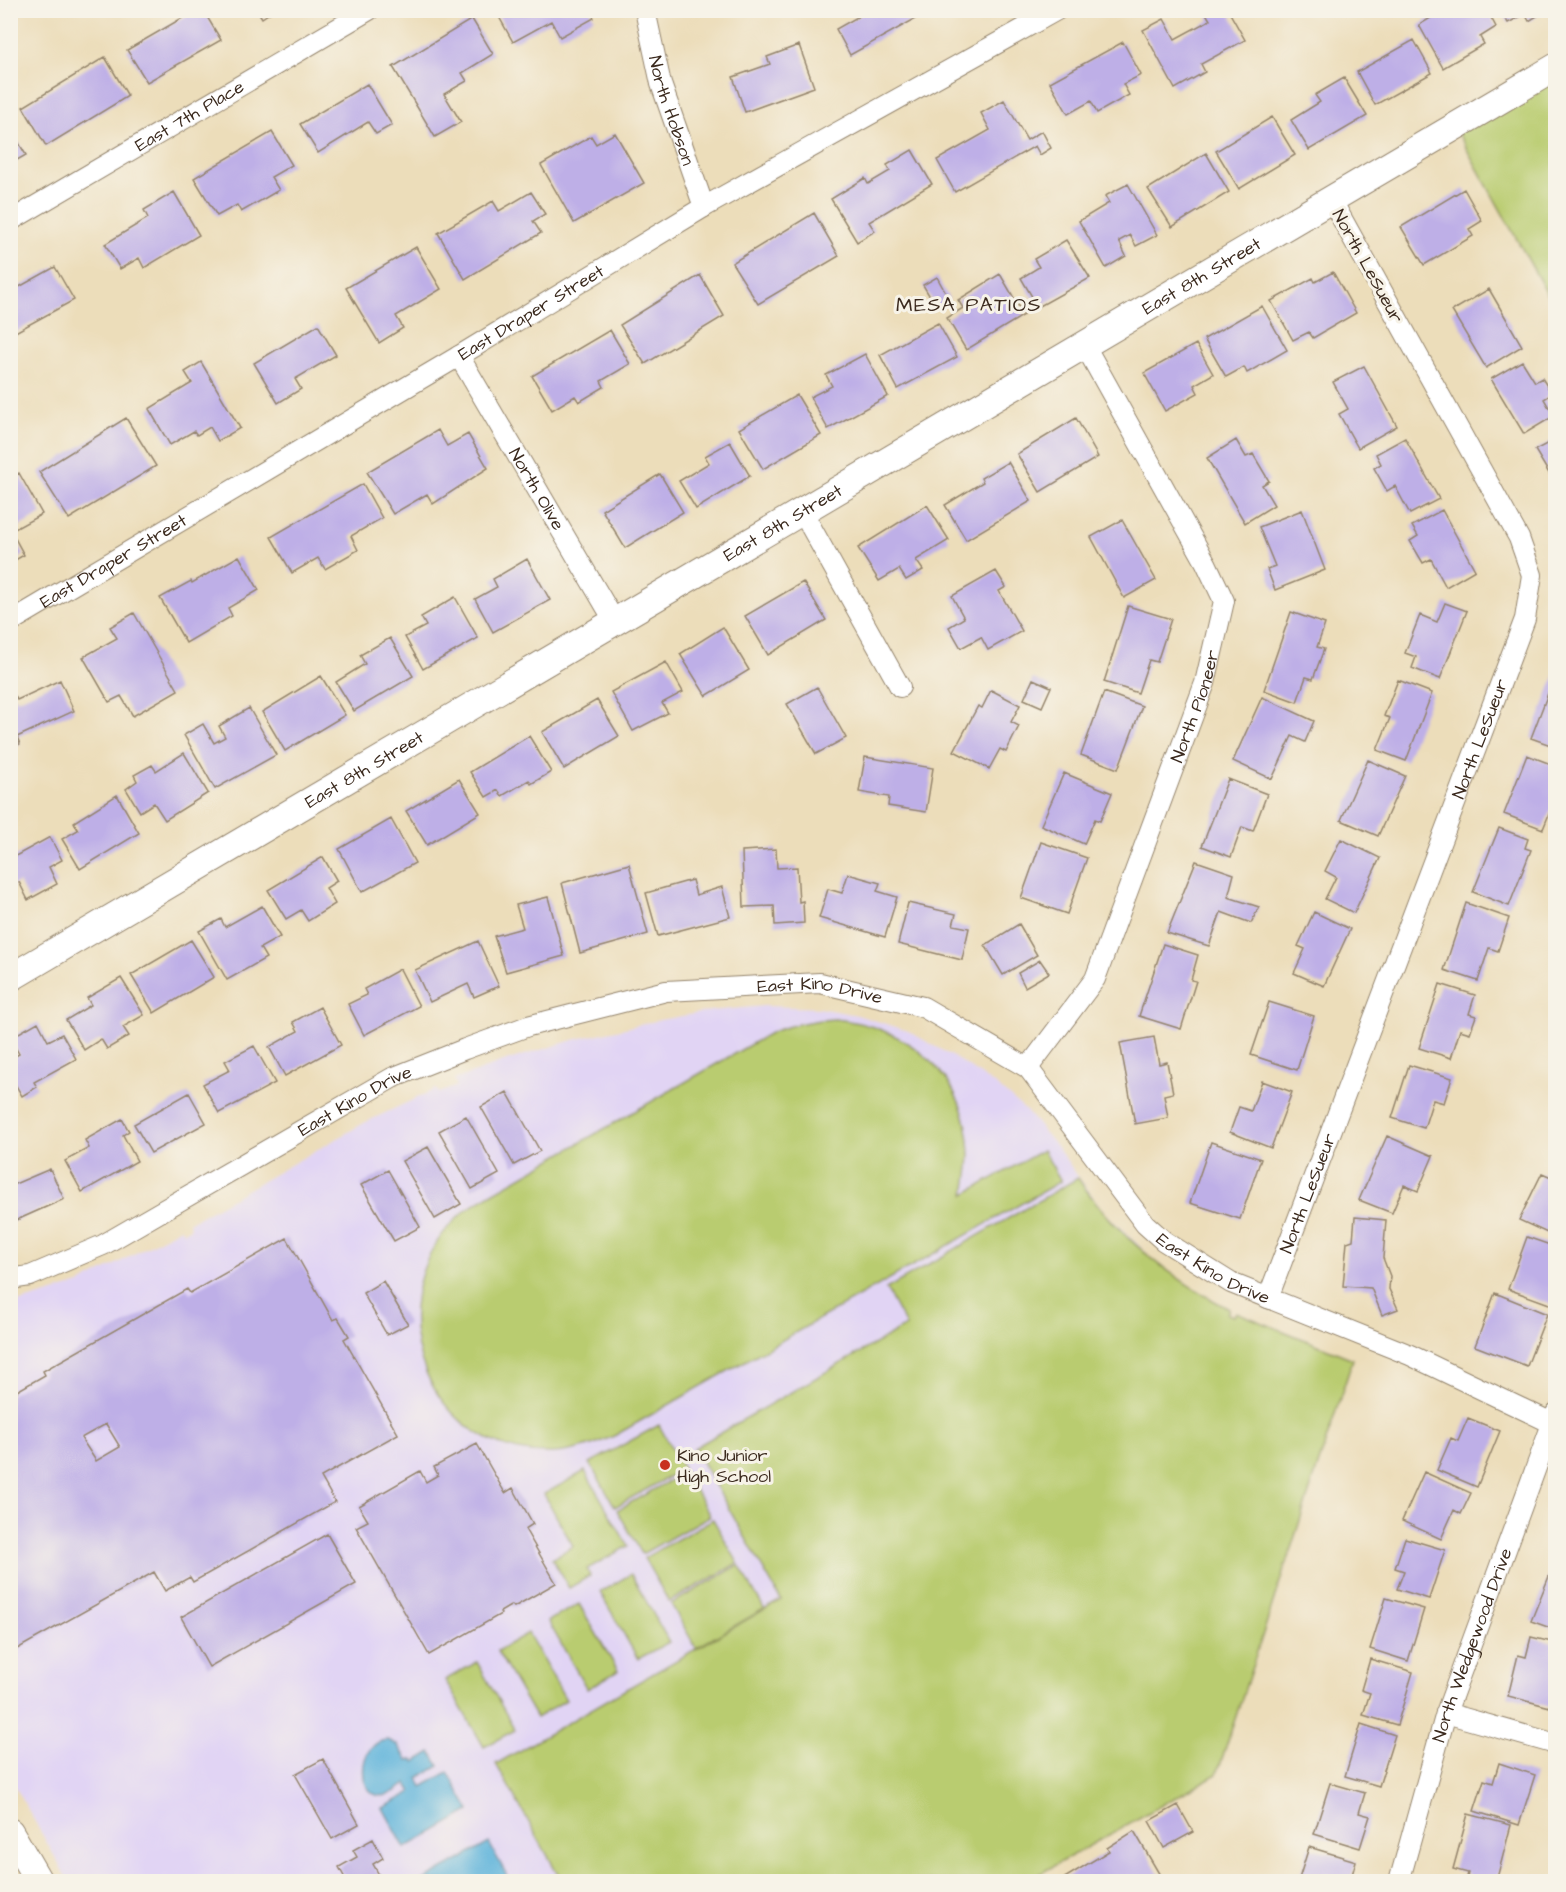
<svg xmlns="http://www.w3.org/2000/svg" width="1566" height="1892" viewBox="0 0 1566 1892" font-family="'Architects Daughter',sans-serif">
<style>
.built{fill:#e1d4f4}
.green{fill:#b9cc6f;stroke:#7a7b46;stroke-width:1.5}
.water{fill:#5fb4db;stroke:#4d6f7c;stroke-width:1.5}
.building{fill:#beafe7;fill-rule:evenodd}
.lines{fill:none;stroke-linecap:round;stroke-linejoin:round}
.street-casing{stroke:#94846c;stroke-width:22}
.secondary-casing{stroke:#94846c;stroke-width:29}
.street{stroke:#fff;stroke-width:20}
.secondary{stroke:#fff;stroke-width:27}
.poi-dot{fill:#c8321e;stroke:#f7f3e8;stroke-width:2}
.labels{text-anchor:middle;stroke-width:6;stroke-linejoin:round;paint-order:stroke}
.street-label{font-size:18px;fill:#3b2a1e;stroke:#f7f3e8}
.poi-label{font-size:18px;fill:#3b2a1e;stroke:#f7f3e8;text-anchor:start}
.neighbourhood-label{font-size:20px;letter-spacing:1.5px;fill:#3b2a1e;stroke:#f7f3e8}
</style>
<rect width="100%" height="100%" fill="#f7f3e8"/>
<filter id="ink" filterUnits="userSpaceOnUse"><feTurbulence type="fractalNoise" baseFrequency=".0167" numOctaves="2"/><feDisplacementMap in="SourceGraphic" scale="12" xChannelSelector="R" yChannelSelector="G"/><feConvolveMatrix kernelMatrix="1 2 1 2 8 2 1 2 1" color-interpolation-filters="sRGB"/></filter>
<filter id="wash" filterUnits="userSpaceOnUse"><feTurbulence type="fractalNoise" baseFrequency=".008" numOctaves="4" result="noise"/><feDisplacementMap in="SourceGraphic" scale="24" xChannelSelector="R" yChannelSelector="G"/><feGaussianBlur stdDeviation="1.35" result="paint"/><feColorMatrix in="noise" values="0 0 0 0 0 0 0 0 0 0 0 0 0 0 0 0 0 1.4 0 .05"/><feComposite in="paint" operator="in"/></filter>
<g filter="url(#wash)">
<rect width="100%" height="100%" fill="#ecddba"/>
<path class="built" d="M764,1006L818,1008L857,1015L908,1031L957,1059L997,1086L1025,1110L1056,1146L1104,1212L1157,1263L1183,1282L1229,1309L1228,1314L1234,1316L1236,1312L1353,1359L1027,1881L69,1882L11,1779L10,1305L80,1284L181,1228L183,1232L191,1228L189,1223L366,1122L436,1089L439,1093L457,1086L454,1080L509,1060L573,1040L660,1020L711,1011Z"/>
<path class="green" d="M1555,67V308L1454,126Z
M835,1019C909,1027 967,1075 970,1153C970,1167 967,1181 965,1194L1043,1150L1061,1181L614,1436C594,1445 575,1452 553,1453C429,1457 370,1308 454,1221C464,1210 478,1202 491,1194L772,1032C793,1024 812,1020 835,1019Z
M1078,1178C1115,1234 1170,1278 1229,1309L1227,1314L1234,1316L1236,1312L1353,1359L1217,1774L1027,1881H562L496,1764L781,1600L694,1448L906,1326L886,1289Z
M659,1425L683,1469L615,1507L590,1463Z
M585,1471L628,1546L587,1569L590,1576L569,1588L552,1559L573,1546L544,1494Z
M685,1472L710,1516L642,1554L617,1510Z
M713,1519L738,1563L669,1602L644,1558Z
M739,1565L764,1609L696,1648L671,1604Z
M631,1574L669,1642L638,1659L600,1592Z
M579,1604L618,1671L587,1689L548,1621Z
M528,1633L566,1700L536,1718L497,1651Z
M477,1662L515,1730L484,1747L445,1680Z"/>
<path class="water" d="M388,1740L398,1745L408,1761L413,1759L415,1762L431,1752L439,1766L418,1778L422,1787L448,1772L470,1811L405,1848L383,1808L412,1792L407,1784C401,1787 394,1793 387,1795C356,1803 355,1741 388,1740Z
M489,1843L510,1881H425L424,1880Z"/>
<g id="blocks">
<path class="building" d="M196,10H203L221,40L147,82L127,50Z
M257,10H274L262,18Z
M505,10H590L594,18L560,37L551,21L513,42L498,15Z
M859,10H910L915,19L850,55L836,29L861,15Z
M1204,10H1228L1245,40L1201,64L1205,72L1175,89L1143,30L1164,19L1175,39L1210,20Z
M1431,10H1487L1496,27L1480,37L1484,44L1443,68L1419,25L1434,16Z
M1500,10H1547L1529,21L1525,14L1508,23Z
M472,19L493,54L462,73L467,81L444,94L461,122L435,137L393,67Z
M1414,40L1432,73L1375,105L1357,72Z
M1123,42L1141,75L1123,84L1129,95L1097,113L1091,101L1068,114L1050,82Z
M799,45L814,87L745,112L733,77L770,64L767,57Z
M105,57L128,96L46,146L23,107Z
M1344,78L1367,116L1309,150L1291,120L1320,102L1315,95Z
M367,84L392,125L376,134L368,122L318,153L300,124Z
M1004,100L1027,140L1042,131L1051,148L1040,155L1035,146L955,192L937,160L990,130L981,113Z
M1272,117L1295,155L1239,189L1216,151Z
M10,128L26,155L10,164Z
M272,132L292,165L271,177L279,190L241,212L237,205L217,216L194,178Z
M615,133L644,183L574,223L541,165L591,136L596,144Z
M912,150L932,184L869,222L875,231L857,242L831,199L865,178L868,184L890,171L887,165Z
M1206,153L1229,192L1172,227L1148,189Z
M1128,184L1157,235L1136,246L1130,235L1119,241L1126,256L1106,268L1079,221L1109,203L1105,196Z
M1464,189L1482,221L1469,229L1473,236L1424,265L1401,227Z
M174,192L199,235L144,268L139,258L120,269L105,244L148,218L144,210Z
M531,192L545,214L533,221L541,233L465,279L438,233L493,201L499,211Z
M814,213L839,256L758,304L732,263Z
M1066,240L1090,278L1038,307L1021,278L1039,267L1034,259Z
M416,247L441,289L396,316L403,328L379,343L346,288Z
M55,267L74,300L10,335V292Z
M1333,272L1356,313L1313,338L1309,332L1293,340L1271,301L1313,278L1315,282Z
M1000,274L1024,315L966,350L947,318L963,308L958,300Z
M700,275L724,316L645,364L620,325Z
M937,277L949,299L936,307L923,285Z
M1489,289L1522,346L1486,368L1452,311Z
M1262,306L1287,350L1247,373L1244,367L1226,377L1204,339Z
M938,323L957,357L898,389L880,355Z
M318,325L336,355L295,379L301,389L278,403L254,363Z
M610,330L630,364L601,381L604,387L579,402L575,396L552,410L532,376Z
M1196,344L1213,374L1194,385L1198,393L1165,411L1144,373Z
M865,354L888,396L828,429L810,397L832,386L826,375Z
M1522,361L1535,382L1542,378L1552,394L1544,399L1554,416L1524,434L1491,379Z
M201,362L240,428L218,441L210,427L197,435L194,431L170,445L149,409L192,383L185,372Z
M1364,366L1397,426L1358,448L1339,414L1348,409L1333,382Z
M797,395L821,435L763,469L739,429Z
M126,418L156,466L69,519L39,472Z
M1076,418L1098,457L1040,492L1017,454Z
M438,430L447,446L468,434L488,468L433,504L427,494L393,514L367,472Z
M1405,438L1439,499L1410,514L1395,486L1387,491L1374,468L1381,464L1376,454Z
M1556,439V485L1535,450Z
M1236,440L1246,457L1253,454L1269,481L1262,485L1274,505L1245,523L1207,458Z
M730,442L750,476L696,509L679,481L709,463L705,456Z
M1008,462L1031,501L966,540L945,505L983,482L981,478Z
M19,473L42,514L11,531L24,555L10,563V478Z
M660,474L683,512L625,548L602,510Z
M363,484L382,518L351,536L358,550L325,569L318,558L292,573L271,537Z
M927,505L949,540L916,560L923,570L906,580L899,569L879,581L858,548Z
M1302,510L1325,570L1275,590L1267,569L1275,566L1259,527Z
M1442,510L1475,570L1446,587L1431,559L1423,563L1410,541L1418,536L1412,526Z
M1122,520L1156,580L1124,598L1091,537Z
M239,556L259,590L228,608L232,616L186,643L160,598L191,581L192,583Z
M527,559L550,600L493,632L475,599L497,587L493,579Z
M996,571L1006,587L999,591L1022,631L988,650L981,637L961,648L949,627L964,618L952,596Z
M803,582L826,620L768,655L745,616Z
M455,597L478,638L423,669L405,637L426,626L421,617Z
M1445,603L1467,611L1440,679L1412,668L1416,657L1405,653L1420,615L1437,622Z
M1128,606L1171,619L1157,662L1149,660L1138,693L1104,682Z
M1291,612L1325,624L1317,647L1324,649L1313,679L1306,677L1297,702L1264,690Z
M134,613L178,690L133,716L121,696L109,702L83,657L117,638L110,627Z
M723,627L749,670L706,696L680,654Z
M390,638L413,676L354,711L336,682L365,664L360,655Z
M666,662L683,692L662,703L668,713L633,731L611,692Z
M1555,675H1556V747L1531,738Z
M321,676L345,715L285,751L262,712Z
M1033,679L1051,687L1042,707L1024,699Z
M60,680L74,711L17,737L20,744L10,749V698L15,696L17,700Z
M1398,680L1432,693L1406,761L1377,750L1390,718L1384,716Z
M817,687L846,738L816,754L787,704Z
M991,690L1020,705L1011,722L1019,726L1006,752L1000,749L989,769L954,751L978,706L982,708Z
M1104,692L1142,706L1118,769L1081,755Z
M1262,697L1314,721L1305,742L1292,736L1272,779L1233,761Z
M597,700L619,736L564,769L542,732Z
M249,708L276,755L215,789L184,735L203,724L214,743L225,737L219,726Z
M529,736L551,772L531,784L529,780L502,796L498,790L486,797L470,772Z
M184,753L208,793L165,820L154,803L140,812L126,789L137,781L134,775L152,765L156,771Z
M1527,755L1556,766V797L1543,829L1504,814Z
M865,757L933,768L926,812L888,806L889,797L859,792Z
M1368,760L1405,776L1378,836L1341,820Z
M1064,773L1112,793L1100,821L1095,819L1084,844L1041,825Z
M459,779L480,813L427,845L406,811Z
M1228,779L1267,794L1253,831L1242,827L1231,857L1202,846Z
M117,795L139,833L80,869L62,839L78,830L74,822Z
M391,819L415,863L362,892L339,849Z
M1499,828L1528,839L1525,848L1531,850L1509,906L1473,892Z
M50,837L62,860L49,867L57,884L28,900L19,882L10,887V859Z
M1341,839L1380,858L1354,913L1325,899L1336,877L1325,871Z
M1041,842L1087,858L1067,914L1021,898Z
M776,849L777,868L797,867L799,902L803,901L804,923L775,925L774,906L744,907L742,851Z
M323,857L337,881L326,888L335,904L308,921L301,910L286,919L268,890Z
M1196,861L1234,874L1228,897L1259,907L1251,923L1221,912L1209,946L1167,933Z
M629,864L648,934L580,953L562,883Z
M848,874L880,883L877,891L897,897L885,937L819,918L828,889L842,893Z
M692,880L696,895L722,887L730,917L658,936L646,893Z
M548,897L564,956L506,972L494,936L523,928L516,905Z
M908,903L956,914L953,925L969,928L962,960L898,944Z
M1466,903L1509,918L1498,951L1489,948L1478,981L1444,970Z
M262,906L280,937L260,948L266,958L227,980L199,931L221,919L225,927Z
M1314,912L1350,929L1324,986L1294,973L1305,949L1298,946Z
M1019,924L1037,955L1003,975L985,945Z
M191,940L214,977L154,1013L131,975Z
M478,941L499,986L474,997L468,984L430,1002L415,970Z
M1163,944L1198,955L1191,980L1196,981L1181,1029L1139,1016Z
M1040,960L1049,973L1025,987L1018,973Z
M400,969L419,1006L364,1035L348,1004L367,995L364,989Z
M121,978L144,1015L123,1027L129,1036L107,1049L101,1039L84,1050L66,1020L91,1005L87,998Z
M1440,984L1475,995L1469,1014L1476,1016L1470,1033L1460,1030L1451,1058L1419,1048Z
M1269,1002L1314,1016L1297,1070L1251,1055Z
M320,1007L341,1045L285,1076L269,1047L298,1031L293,1022Z
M38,1022L48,1041L62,1034L76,1059L34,1082L37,1087L22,1096L10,1075V1059L19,1054L10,1038Z
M1154,1037L1159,1064L1167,1062L1173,1093L1164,1095L1168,1118L1135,1124L1120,1043Z
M254,1046L275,1083L219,1113L203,1084L230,1070L225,1061Z
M1409,1065L1452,1078L1444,1103L1433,1100L1424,1128L1392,1118Z
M1262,1081L1292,1092L1271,1148L1230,1132L1239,1107L1251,1111Z
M507,1092L540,1151L514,1165L481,1107Z
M189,1093L206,1123L151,1153L134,1124Z
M466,1116L499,1174L472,1189L439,1131Z
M122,1119L129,1131L123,1135L137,1161L82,1192L65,1161L89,1148L85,1140Z
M1387,1136L1433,1156L1418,1191L1404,1185L1392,1213L1359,1200Z
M1211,1142L1261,1159L1240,1219L1190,1203Z
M428,1147L461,1204L435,1219L402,1161Z
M50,1169L64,1199L10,1223V1186Z
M388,1170L420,1227L394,1241L361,1185Z
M1542,1173L1556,1179V1237L1519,1220Z
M1355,1217L1386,1220L1383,1258L1390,1276L1389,1289L1398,1309L1382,1315L1371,1288L1343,1286L1347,1242L1353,1240Z
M1527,1237L1556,1247V1297L1552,1305L1508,1289Z
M287,1238L333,1320L338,1318L349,1336L344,1339L398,1434L321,1477L335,1502L193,1582L190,1577L165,1591L154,1572L10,1653V1395L45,1375L43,1371L187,1289L190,1293ZM106,1424L120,1447L96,1461L81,1438Z
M383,1281L408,1324L387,1335L363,1293Z
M1495,1293L1547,1314L1527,1366L1475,1346Z
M1468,1418L1500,1431L1477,1487L1437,1470L1451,1438L1458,1441Z
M477,1444L505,1493L513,1488L533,1524L525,1529L556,1583L514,1607L512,1605L500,1612L501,1614L429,1655L356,1527L368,1521L359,1506L420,1471L426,1482L438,1475L434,1467Z
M1424,1472L1471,1493L1461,1514L1454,1510L1441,1539L1402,1521Z
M327,1534L356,1584L209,1667L181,1617Z
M1405,1538L1445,1550L1429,1599L1397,1589L1404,1571L1395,1568Z
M1556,1559V1630L1531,1621Z
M1386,1598L1424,1609L1408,1661L1370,1649Z
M1531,1637L1556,1643V1685L1550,1707L1508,1696L1518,1655L1526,1657Z
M1370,1659L1413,1672L1397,1725L1363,1715L1370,1693L1361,1690Z
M1361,1724L1395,1735L1379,1786L1345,1776Z
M323,1759L359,1824L332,1839L295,1774Z
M1499,1763L1535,1775L1519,1825L1474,1811L1484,1780L1493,1783Z
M1330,1783L1365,1793L1359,1813L1370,1816L1360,1848L1314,1834Z
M1178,1805L1193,1832L1164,1848L1149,1821Z
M1468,1814L1511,1825L1496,1882H1485L1467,1877L1468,1873L1453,1869Z
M1134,1831L1164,1882H1058L1109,1851L1107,1848Z
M373,1839L383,1858L373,1864L383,1882H347L339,1867L357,1857L353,1850Z
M1309,1847L1356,1861L1350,1882H1298Z"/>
</g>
</g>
<g filter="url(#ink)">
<use href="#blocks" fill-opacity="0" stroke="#94846c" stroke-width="1.5"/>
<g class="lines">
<g class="street-casing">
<g id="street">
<path id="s1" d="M645,10L661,84L704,207"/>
<path id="s2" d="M10,221L369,10"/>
<path id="s3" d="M459,356L615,622"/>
<path d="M802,511L900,687"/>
<path id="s4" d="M10,622L459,356L704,207L1057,10"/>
<path id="s5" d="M1028,1068L1095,979L1205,683L1224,601L1206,563L1084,344"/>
<path id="s6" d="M10,1279L30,1276L103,1245L392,1078L465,1049L528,1026L666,991L820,983L923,1007L1028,1068L1145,1224L1164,1241L1231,1283L1410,1355L1556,1425"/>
<path id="s7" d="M1268,1298L1525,619L1532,575L1519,538L1331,199"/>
<path d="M1446,1713L1556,1744"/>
<path id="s8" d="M1399,1882L1446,1713L1556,1413"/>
</g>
</g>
<g class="secondary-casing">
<g id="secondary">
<path id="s9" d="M10,978L1556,67"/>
<path d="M10,1832L39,1882"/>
</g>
</g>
<use href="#street" class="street"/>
<use href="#secondary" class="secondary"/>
</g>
</g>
<circle class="poi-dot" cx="665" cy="1465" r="6"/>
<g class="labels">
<g class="street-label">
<text dy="6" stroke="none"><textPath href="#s1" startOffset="104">North Hobson</textPath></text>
<text dy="6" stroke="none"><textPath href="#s2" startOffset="208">East 7th Place</textPath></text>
<text transform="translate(1368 266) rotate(61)" y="6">North LeSueur</text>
<text dy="6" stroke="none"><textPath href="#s9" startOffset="1383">East 8th Street</textPath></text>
<text dy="6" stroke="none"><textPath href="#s4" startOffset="606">East Draper Street</textPath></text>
<text dy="6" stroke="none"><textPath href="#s3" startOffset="154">North Olive</textPath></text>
<text dy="6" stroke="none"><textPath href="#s9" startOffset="897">East 8th Street</textPath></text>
<text dy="6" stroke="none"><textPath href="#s4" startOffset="120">East Draper Street</textPath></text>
<text dy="6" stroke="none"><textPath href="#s5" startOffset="402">North Pioneer</textPath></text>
<text dy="6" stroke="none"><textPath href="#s7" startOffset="598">North LeSueur</textPath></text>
<text dy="6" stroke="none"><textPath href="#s9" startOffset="411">East 8th Street</textPath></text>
<text dy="6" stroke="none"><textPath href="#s6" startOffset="876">East Kino Drive</textPath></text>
<text dy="6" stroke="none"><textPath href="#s6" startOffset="390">East Kino Drive</textPath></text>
<text dy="6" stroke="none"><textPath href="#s7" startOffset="112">North LeSueur</textPath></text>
<text dy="6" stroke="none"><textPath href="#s6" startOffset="1380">East Kino Drive</textPath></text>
<text dy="6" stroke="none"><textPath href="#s8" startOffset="248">North Wedgewood Drive</textPath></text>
</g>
<g class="poi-label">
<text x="677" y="1461">Kino Junior<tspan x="677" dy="21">High School</tspan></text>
</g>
<g class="neighbourhood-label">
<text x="969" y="311">MESA PATIOS</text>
</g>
</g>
<rect width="1566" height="1892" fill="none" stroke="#f7f3e8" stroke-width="36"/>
</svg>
